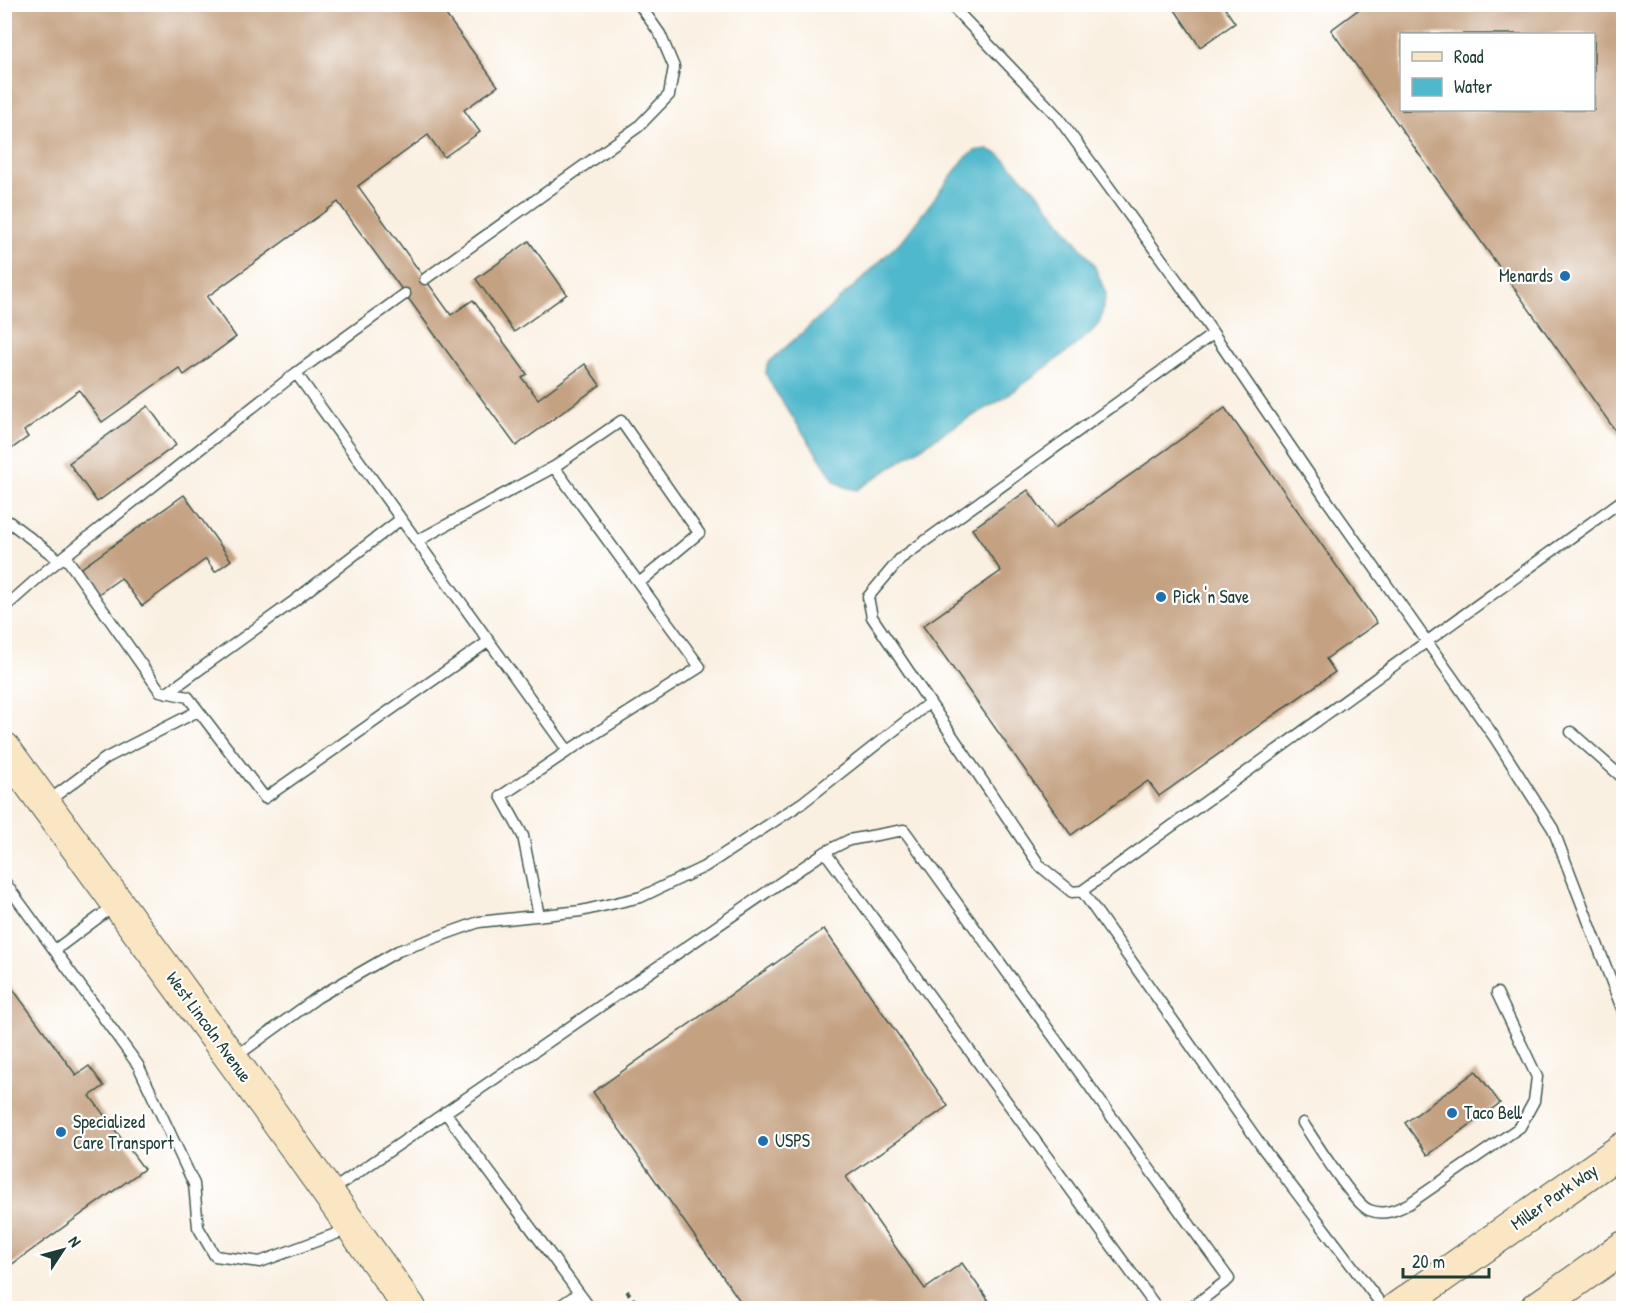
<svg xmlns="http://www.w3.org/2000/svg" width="1628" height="1313" viewBox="0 0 1628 1313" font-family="'Patrick Hand',sans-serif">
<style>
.water{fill:#4fb8cc;stroke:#377a80;stroke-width:1.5}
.building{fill:#c4a181;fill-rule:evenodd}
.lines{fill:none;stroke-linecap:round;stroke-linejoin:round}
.service-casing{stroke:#40584e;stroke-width:13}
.secondary-casing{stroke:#40584e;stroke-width:34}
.path{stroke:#40584e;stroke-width:4;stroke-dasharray:4.5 4.5;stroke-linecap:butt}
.service{stroke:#fff;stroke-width:10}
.secondary{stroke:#fbe6c4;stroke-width:32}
.poi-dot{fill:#1f6fb2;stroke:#fff;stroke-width:2}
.labels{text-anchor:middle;stroke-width:4.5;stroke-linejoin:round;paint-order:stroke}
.poi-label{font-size:18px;fill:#1f3d34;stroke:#fff;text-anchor:start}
.street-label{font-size:18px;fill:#1f3d34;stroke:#fff}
</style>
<rect width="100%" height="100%" fill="#fff"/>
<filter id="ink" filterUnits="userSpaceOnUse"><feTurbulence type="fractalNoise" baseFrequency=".0167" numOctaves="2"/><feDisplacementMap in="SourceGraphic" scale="12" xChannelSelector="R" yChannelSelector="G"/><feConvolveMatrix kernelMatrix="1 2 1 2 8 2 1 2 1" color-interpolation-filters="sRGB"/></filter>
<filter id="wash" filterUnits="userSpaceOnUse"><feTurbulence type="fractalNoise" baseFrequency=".008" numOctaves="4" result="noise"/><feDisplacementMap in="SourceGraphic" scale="24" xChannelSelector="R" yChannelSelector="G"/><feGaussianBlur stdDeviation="1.35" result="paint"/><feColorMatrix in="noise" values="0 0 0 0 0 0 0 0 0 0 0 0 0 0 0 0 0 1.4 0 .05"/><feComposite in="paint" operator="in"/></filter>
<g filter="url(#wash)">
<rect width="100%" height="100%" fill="#faf0e2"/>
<path class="water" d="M987,149L1000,155L1038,193L1093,263L1106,294L1100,322L1092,331L1072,348L1004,398L943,433L857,490L845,487L835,481L774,389L766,374L767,364L861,280L905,237L965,158L975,151Z"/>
<g id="blocks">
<path class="building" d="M4,4H438L498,86L464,110L480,132L444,157L428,135L358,186L451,315L473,300L527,374L522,378L538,399L585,364L600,385L516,446L338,202L207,297L236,337L184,375L179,368L102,422L79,390L24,431L28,437L4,454Z
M1171,4H1222L1235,23L1200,47Z
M1366,4H1624V443L1331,30ZM1402,34H1594V110H1402Z
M529,241L567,294L514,332L476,279Z
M148,406L176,445L97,502L69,463Z
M1225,408L1377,623L1326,659L1335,672L1159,796L1148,781L1071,835L923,626L1001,571L972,529L1028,490L1055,528Z
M184,495L231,560L215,572L206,559L142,606L121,578L97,595L79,570Z
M824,929L948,1106L846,1177L925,1289L962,1263L994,1308H745L593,1092Z
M4,977L76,1075L89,1066L104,1086L90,1096L144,1169L4,1270Z
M1476,1071L1500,1103L1428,1155L1405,1123Z"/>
</g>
</g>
<g filter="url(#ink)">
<use href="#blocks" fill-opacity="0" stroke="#40584e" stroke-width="1.5"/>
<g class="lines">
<g class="service-casing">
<path id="service" d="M950,4L1057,116L1179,283L1324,496L1495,738L1553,829L1624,1014
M425,279L638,127L669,95L674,67L660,34L639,4
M1213,334L900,559L868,597L872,617L1040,866L1072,892L1082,891L1265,1151L1384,1308
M296,373L405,294
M554,467L621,421L699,533L639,583
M4,520L8,521L59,560
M417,541L554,467L700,667L568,751
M65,556L160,691L188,697L265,798L489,641
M4,608L47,570L296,373L568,751L501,796L523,836L539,916
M167,693L294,601L401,519
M1571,732L1624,779
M47,802L106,758L198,711
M825,852L1157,1308
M4,881L138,1065L194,1184L198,1227L215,1256L260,1262L349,1229
M1082,891L1624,499
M55,950L115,905
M235,1057L318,997L398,951L479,922L581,911L641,897L704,867L802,803L929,703
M445,1112L590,1308
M1303,1123C1314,1140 1354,1204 1369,1210C1384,1216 1397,1210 1410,1203L1520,1127L1534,1101L1537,1077L1497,993
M331,1191L825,852L849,840L904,830L1229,1279L1191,1308
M557,1308L579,1293"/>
</g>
<g class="secondary-casing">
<path id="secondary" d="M4,748L272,1114L410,1308
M1397,1308L1624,1148
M1537,1308L1624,1247"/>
</g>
<path class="path" d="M627,1291L640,1308"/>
<use href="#service" class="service"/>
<use href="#secondary" class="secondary"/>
</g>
</g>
<g class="poi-dot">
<circle cx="1565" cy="276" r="6"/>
<circle cx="1161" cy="597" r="6"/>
<circle cx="1452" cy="1113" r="6"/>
<circle cx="61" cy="1132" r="6"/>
<circle cx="763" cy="1141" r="6"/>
</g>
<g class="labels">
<g class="poi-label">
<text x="1553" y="282" text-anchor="end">Menards</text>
<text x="1173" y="603">Pick 'n Save</text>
<text x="1464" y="1119">Taco Bell</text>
<text x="73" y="1128">Specialized<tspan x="73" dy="21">Care Transport</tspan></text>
<text x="775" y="1147">USPS</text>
</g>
<g class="street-label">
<text transform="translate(209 1027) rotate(54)" y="6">West Lincoln Avenue</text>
<text transform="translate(1554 1197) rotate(-35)" y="6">Miller Park Way</text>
</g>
</g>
<rect width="1628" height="1313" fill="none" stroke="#fff" stroke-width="24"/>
<rect x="1400" y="33" width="195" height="78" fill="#ffffff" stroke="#a5b1ae" stroke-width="1.5"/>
<rect x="1412" y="52" width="30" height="9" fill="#fbe6c4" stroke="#a5b1ae" stroke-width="1.5"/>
<text x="1454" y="63" font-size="18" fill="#1f3d34">Road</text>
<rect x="1412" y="78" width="30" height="18" fill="#4fb8cc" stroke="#a5b1ae" stroke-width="1.5"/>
<text x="1454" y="93" font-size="18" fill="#1f3d34">Water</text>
<g transform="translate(63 1250) rotate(54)" stroke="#ffffff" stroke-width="4.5" paint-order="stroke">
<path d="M0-4.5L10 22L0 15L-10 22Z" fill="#1f3d34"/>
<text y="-9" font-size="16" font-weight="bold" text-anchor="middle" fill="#1f3d34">N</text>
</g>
<path d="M1403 1268v9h86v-9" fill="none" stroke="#1f3d34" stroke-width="3"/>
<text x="1412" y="1268" font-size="18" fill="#1f3d34" stroke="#ffffff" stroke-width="4.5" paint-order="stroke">20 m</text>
</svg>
